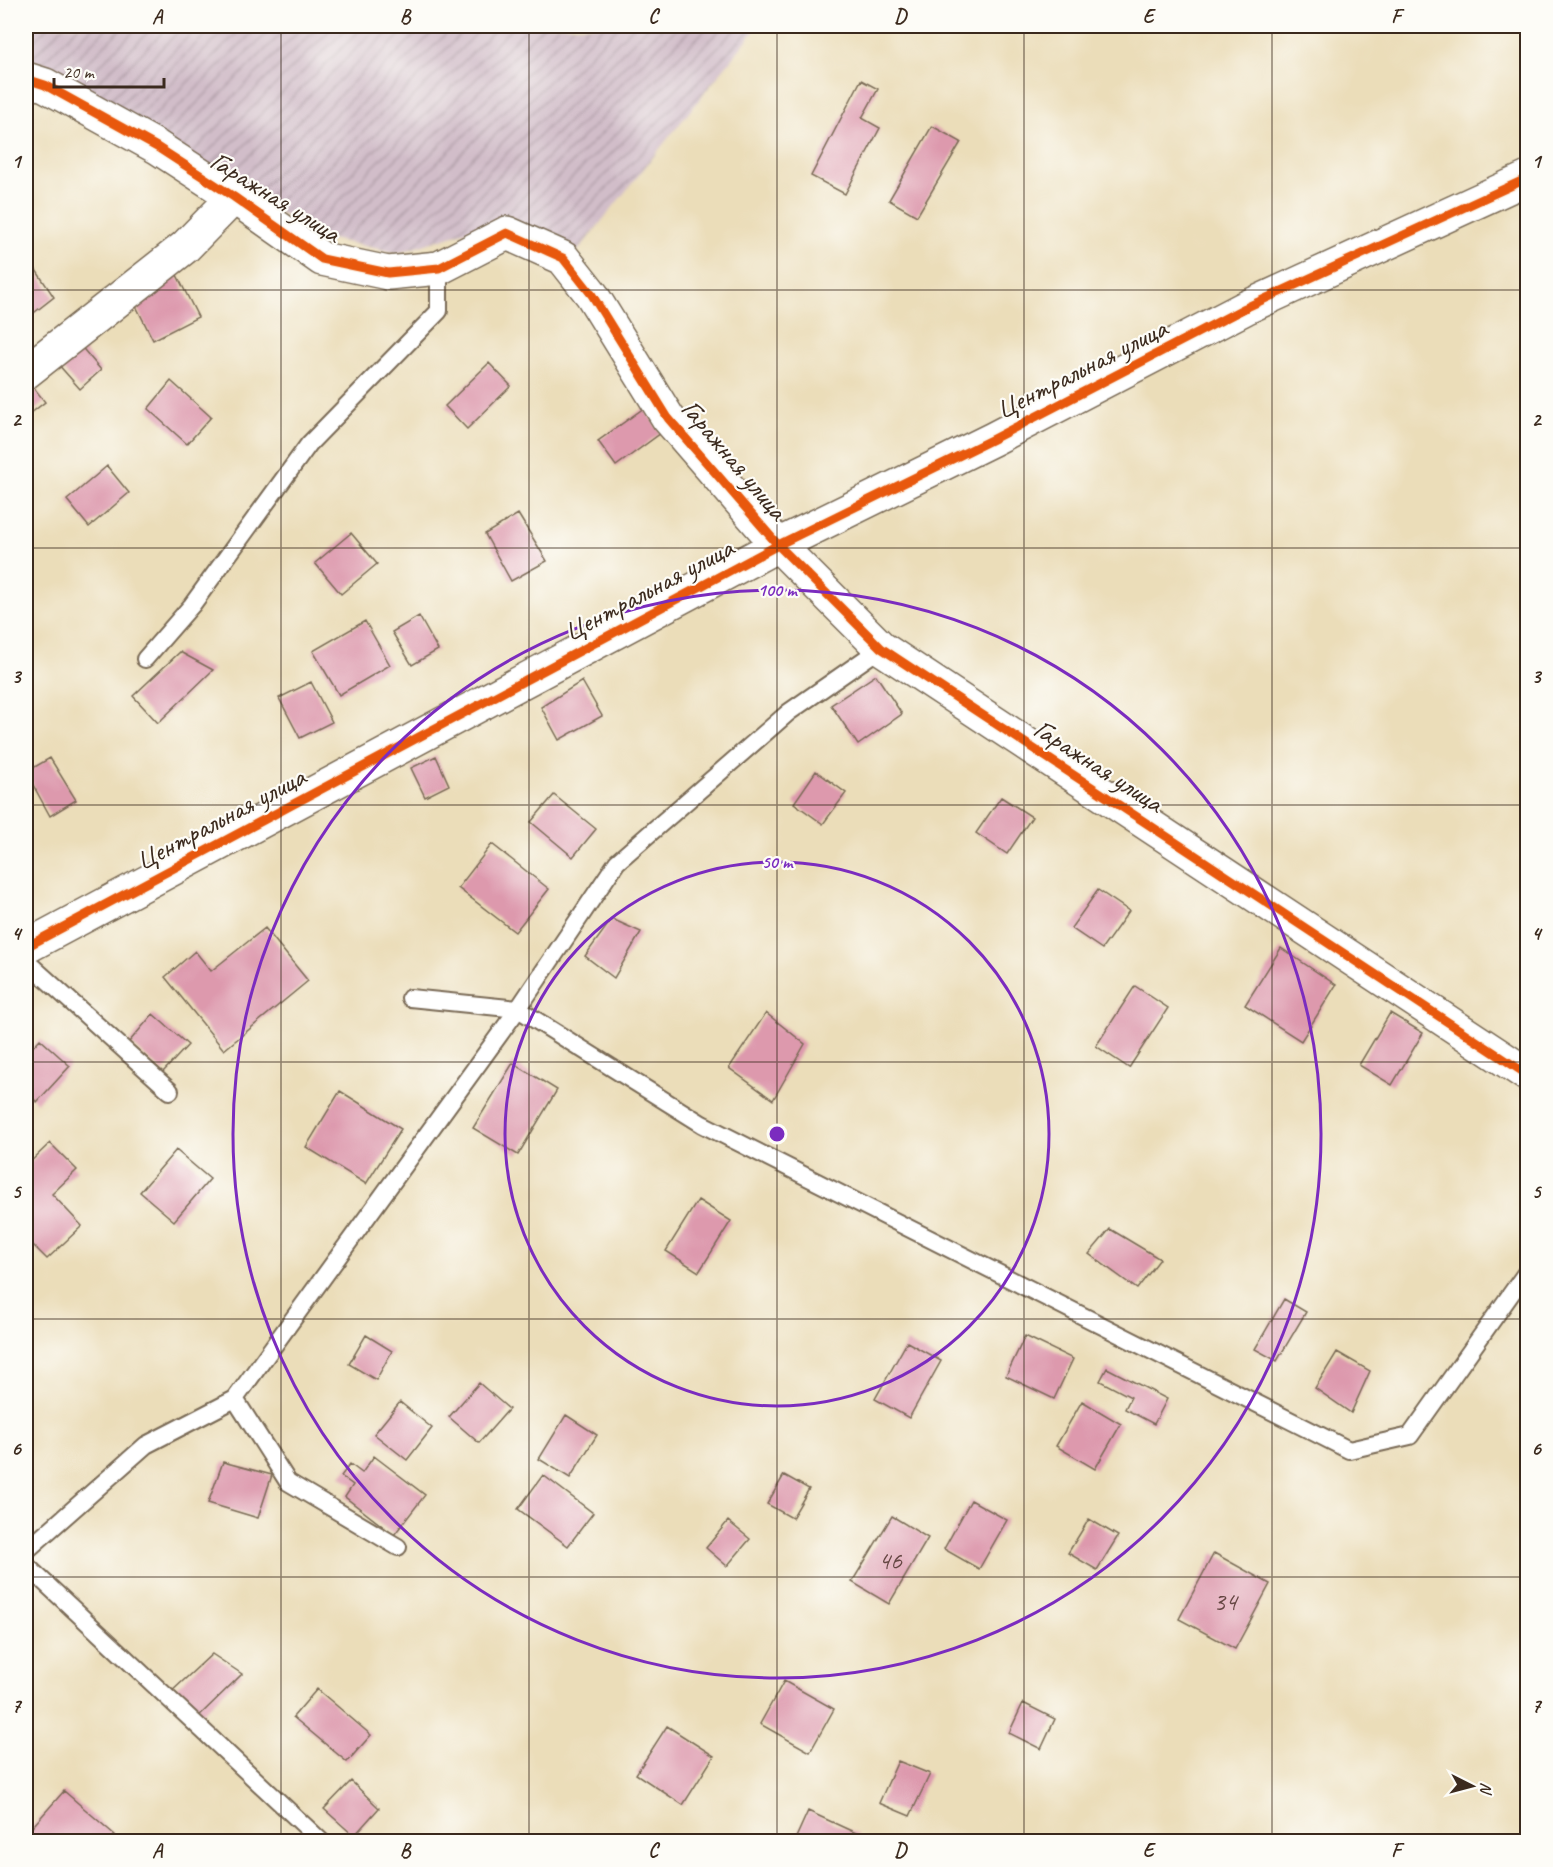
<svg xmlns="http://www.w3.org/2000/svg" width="1553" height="1867" viewBox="0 0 1553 1867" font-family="Caveat,sans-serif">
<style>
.industrial{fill:url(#industrial-furrows)}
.building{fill:#dd99ad}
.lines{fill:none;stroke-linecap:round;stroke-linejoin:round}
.lane-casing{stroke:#796954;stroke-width:20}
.street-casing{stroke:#796954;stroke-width:36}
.lane{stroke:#fff;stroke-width:16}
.street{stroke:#fff;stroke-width:33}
.cycleway-casing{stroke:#fdfcf7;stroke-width:13}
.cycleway{stroke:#e8590c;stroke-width:9}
.grid{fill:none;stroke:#3b2a1e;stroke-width:1.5;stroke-opacity:0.55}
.ring{fill:none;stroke:#7b2cbf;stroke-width:3}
.labels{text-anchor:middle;stroke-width:4.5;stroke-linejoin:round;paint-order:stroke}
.number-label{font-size:26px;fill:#644642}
.street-label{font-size:28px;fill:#3b2a1e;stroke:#fdfcf7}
.centre{fill:#7b2cbf;stroke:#fdfcf7;stroke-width:3}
.ring-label{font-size:18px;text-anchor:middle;font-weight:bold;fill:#7b2cbf;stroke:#fdfcf7;stroke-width:4.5;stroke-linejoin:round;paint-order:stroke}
.neatline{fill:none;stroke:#3b2a1e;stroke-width:2}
.grid-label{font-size:20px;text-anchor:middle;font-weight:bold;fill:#3b2a1e}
</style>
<defs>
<pattern id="industrial-furrows" width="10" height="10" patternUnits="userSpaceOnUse" patternTransform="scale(1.5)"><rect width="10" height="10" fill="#d1bdc9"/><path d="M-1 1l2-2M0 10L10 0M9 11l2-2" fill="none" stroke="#ab9aa3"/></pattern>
</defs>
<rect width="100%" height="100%" fill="#fdfcf7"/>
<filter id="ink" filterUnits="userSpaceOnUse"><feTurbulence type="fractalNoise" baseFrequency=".0167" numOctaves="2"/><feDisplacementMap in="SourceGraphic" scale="12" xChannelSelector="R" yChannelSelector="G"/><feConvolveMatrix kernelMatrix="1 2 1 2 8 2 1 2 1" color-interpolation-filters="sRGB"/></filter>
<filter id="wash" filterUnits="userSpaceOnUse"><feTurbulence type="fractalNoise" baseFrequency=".008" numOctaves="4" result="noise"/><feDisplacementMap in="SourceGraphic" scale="24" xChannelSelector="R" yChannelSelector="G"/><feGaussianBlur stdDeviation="1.35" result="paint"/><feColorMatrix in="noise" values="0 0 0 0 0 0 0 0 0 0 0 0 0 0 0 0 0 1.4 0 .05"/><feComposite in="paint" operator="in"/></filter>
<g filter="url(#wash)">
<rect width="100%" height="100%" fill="#ebddb9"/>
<path class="industrial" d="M26,26H758L577,252L510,217L398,253L316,236L48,65L26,58Z"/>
<g id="blocks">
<path class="building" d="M861,80L878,89L862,118L880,128L845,194L811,176Z
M932,126L961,142L917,216L889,200Z
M26,255L54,297L26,319Z
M176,273L198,317L153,340L131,296Z
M79,344L101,370L80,389L57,363Z
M489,363L511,386L467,429L445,406Z
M28,380L45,402L26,417V382Z
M171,381L211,417L187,444L148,409Z
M644,408L661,433L616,466L598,441Z
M107,466L129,493L89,527L67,500Z
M518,514L547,561L511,581L485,534Z
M351,533L377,564L341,594L315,563Z
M419,616L438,650L412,665L392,632Z
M365,621L390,665L339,695L313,651Z
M180,652L213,670L158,723L133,696Z
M876,675L902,714L858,745L831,705Z
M582,681L602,716L559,740L541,707Z
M311,682L332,722L300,738L279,698Z
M436,756L449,785L425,797L411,768Z
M50,758L76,800L50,816L26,772Z
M816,771L846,793L823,824L794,803Z
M554,795L596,829L573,857L531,822Z
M1001,797L1032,817L1007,854L976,833Z
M492,844L549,889L515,932L458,888Z
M1098,890L1129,911L1102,949L1071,928Z
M612,919L641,932L614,978L585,956Z
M265,928L308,981L224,1050L165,977L195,951L211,971Z
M1281,948L1336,985L1301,1041L1245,1005Z
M1135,986L1168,1008L1129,1068L1096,1046Z
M766,1013L805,1044L773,1100L729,1068Z
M1390,1013L1423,1033L1392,1085L1359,1065Z
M153,1014L188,1045L163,1072L129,1042Z
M40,1039L70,1066L37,1102L26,1092V1054Z
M513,1063L557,1090L518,1155L473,1128Z
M340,1091L401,1129L366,1184L306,1147Z
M50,1143L77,1170L52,1194L82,1226L47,1259L26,1238V1166Z
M176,1150L210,1179L174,1221L140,1192Z
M698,1200L731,1221L699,1272L666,1251Z
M1110,1229L1160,1259L1137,1289L1089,1254Z
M1284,1299L1306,1312L1277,1361L1255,1349Z
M366,1335L392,1351L376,1380L349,1364Z
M1025,1336L1073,1359L1054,1399L1006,1376Z
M907,1342L941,1361L909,1418L875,1399Z
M1337,1352L1370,1371L1351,1413L1315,1388Z
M1107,1368L1167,1399L1154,1424L1125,1409L1131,1397L1100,1381Z
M479,1383L509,1409L479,1443L449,1417Z
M1082,1401L1121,1424L1095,1469L1056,1446Z
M400,1402L432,1428L407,1460L374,1434Z
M566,1415L597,1435L570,1478L539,1459Z
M374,1456L425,1495L394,1535L345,1497L353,1485L341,1476L350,1464L362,1473Z
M223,1462L272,1475L258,1518L208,1503Z
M543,1475L593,1513L568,1546L518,1509Z
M784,1475L809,1489L792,1518L767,1504Z
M971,1500L1007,1520L979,1569L944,1549Z
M892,1516L928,1538L889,1604L852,1582Z
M1089,1519L1118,1536L1097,1570L1068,1553Z
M728,1521L750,1539L727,1566L706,1548Z
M1214,1553L1270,1584L1235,1649L1179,1619Z
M212,1654L242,1674L195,1720L170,1693Z
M784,1681L834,1709L810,1752L760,1724Z
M317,1689L371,1735L347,1762L293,1717Z
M1023,1703L1055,1719L1041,1749L1009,1733Z
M667,1726L714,1756L683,1805L636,1774Z
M898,1761L930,1774L910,1816L879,1803Z
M351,1781L379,1808L354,1836L324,1809Z
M64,1791L115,1835L109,1842H26V1834Z
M808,1811L858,1834L855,1842H794Z"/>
</g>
</g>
<g filter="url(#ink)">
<use href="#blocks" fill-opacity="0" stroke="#796954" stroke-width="1.5"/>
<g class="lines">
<g class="lane-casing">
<path id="lane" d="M145,659L192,605L309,444L439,311V268
M26,961L170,1091
M410,998L518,1009L702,1124L1349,1450L1410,1436L1528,1270
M235,1399L288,1482L398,1547
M26,1551L146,1445L235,1399L518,1009L617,862L789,712L881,648
M26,1565L322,1842"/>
</g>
<g class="street-casing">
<path id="street" d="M26,79L45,85L157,147L234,197L322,259L388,273L439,268L507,233L563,258L592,295L668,418L778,545L881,648L1528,1075
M26,372L185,247L234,197
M26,947L778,545L993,439L1245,308L1528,178"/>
</g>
<use href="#lane" class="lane"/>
<use href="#street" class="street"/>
<g class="cycleway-casing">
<path id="cycleway" d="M26,79L45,85L157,147L234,197L322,259L388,273L439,268L507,233L563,258L592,295L668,418L778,545L881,648L1528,1075
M26,947L778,545L993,439L1245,308L1528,178"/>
</g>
<use href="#cycleway" class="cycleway"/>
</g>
</g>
<path class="grid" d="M281,26V1842M529,26V1842M777,26V1842M1024,26V1842M1272,26V1842M26,290H1528M26,548H1528M26,805H1528M26,1062H1528M26,1319H1528M26,1577H1528"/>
<g class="ring">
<circle cx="777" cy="1134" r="272"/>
<circle cx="777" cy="1134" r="544"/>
</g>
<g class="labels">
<g class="number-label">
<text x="890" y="1569">46</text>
<text x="1225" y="1610">34</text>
</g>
<g class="street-label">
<text transform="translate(276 196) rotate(32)" y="10">Гаражная улица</text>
<text transform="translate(1081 368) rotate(-27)" y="10">Центральная улица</text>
<text transform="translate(735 459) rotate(50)" y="10">Гаражная улица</text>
<text transform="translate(648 589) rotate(-28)" y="10">Центральная улица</text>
<text transform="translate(1099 765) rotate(33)" y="10">Гаражная улица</text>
<text transform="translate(220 818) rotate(-28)" y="10">Центральная улица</text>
</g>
</g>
<circle cx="777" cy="1134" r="9" class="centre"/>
<g class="ring-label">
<text x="777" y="596">100 m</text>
<text x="777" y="868">50 m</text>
</g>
<rect width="1553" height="1867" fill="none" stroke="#fdfcf7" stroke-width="66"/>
<g transform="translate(1472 1786) rotate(96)" stroke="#fdfcf7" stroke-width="4.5" paint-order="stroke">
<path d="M0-4.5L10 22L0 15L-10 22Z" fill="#3b2a1e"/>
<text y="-9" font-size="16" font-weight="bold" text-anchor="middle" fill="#3b2a1e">N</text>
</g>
<path d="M54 78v9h110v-9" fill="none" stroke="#3b2a1e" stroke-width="3"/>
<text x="63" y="78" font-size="18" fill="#3b2a1e" stroke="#fdfcf7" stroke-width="4.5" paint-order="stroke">20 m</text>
<rect x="33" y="33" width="1487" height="1801" class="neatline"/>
<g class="grid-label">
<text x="157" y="23">A</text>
<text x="405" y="23">B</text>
<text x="653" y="23">C</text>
<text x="900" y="23">D</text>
<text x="1148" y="23">E</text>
<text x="1396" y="23">F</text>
<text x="16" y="168">1</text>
<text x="1536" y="168">1</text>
<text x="16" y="426">2</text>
<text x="1536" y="426">2</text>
<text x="16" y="683">3</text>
<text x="1536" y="683">3</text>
<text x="16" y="940">4</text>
<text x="1536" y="940">4</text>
<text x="16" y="1198">5</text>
<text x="1536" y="1198">5</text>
<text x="16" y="1455">6</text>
<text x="1536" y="1455">6</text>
<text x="16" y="1712">7</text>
<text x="1536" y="1712">7</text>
<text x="157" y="1857">A</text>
<text x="405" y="1857">B</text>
<text x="653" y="1857">C</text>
<text x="900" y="1857">D</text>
<text x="1148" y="1857">E</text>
<text x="1396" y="1857">F</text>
</g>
</svg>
